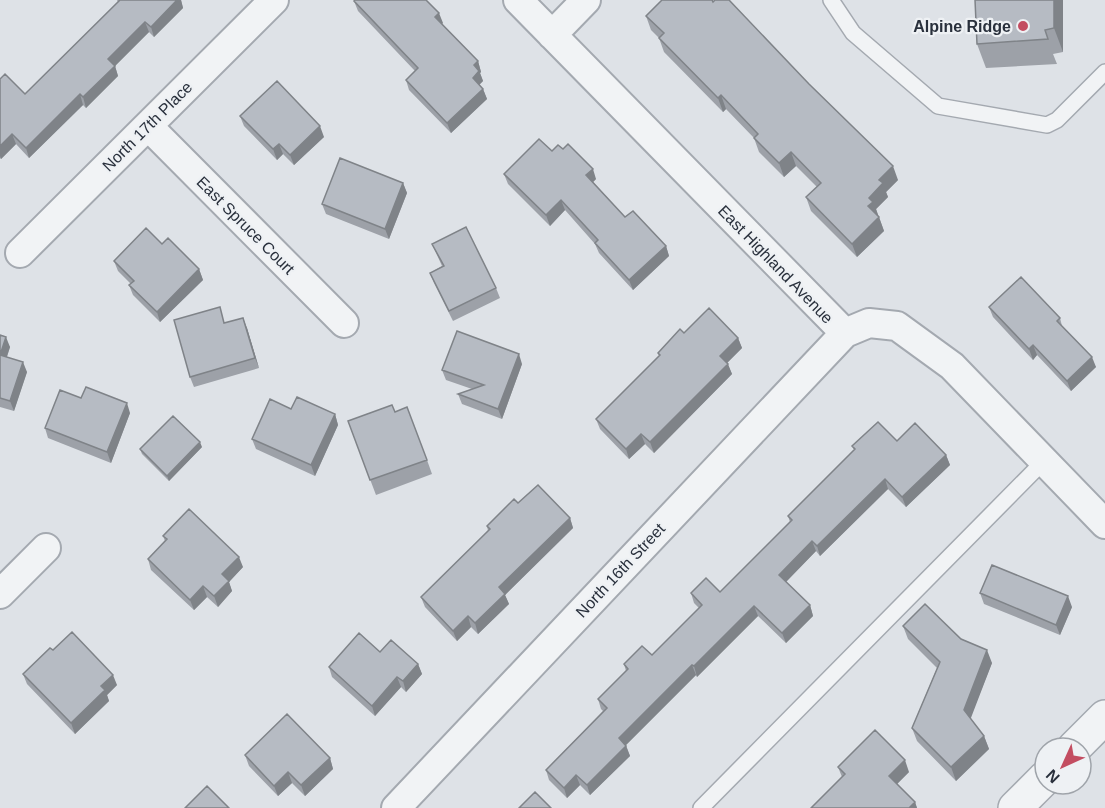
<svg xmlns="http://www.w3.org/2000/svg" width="1105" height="808" viewBox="0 0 1105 808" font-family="Arial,sans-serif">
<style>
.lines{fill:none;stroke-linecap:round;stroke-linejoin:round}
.service-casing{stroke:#a4a9b0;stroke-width:18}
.minor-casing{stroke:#a4a9b0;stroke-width:32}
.tertiary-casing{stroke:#a4a9b0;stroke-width:36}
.service{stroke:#f1f3f5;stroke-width:15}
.minor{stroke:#f1f3f5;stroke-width:28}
.tertiary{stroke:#f1f3f5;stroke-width:33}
.wall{fill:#9da1a8}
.shaded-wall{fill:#7f8388}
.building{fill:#b6bbc3;stroke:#7f8388;stroke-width:1.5}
.poi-dot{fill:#c34d61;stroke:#eef1f4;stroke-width:2}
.labels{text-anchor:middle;stroke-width:4.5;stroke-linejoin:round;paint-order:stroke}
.poi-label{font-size:16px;font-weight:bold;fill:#29303c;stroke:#eef1f4;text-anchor:end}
.street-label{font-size:16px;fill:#29303c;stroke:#eef1f4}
</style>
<rect width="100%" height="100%" fill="#dee2e7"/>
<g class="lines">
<g class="service-casing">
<path id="service" d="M831,0L853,33L938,106L1047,125L1057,120L1105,72
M701,808L1043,462"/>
</g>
<g class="minor-casing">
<path id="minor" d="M518,0L845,333
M552,35L586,0
M148,126L344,323
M20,253L274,0
M0,594L46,548
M396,808L845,333L869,323L897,326L952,366L1105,524"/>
</g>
<g class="tertiary-casing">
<path id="tertiary" d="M1074,748L1105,717
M1015,808L1045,778"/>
</g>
<use href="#service" class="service"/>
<use href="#minor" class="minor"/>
<use href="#tertiary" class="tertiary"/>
</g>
<path class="wall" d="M117,0H181L183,8L154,37L149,32L115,66L118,76L86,108L83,105L29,158L16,144L1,159L0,158V79L25,94L118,2Z
M975,0H1063V52L1053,54L1057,64L986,68L977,44Z
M354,1L443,23L442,24L478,61L481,72L480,73L483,81L479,85L483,89L487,99L451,133L409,90L406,80L415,71L358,11Z
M646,16L898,180L886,192L888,197L876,209L884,231L857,257L811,211L806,197L817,187L796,166L784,177L759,152L754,138L726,109L723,112L664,52L659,38L651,30Z
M240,116L324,137L294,165L283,154L277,160L244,126Z
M552,151L596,179L593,182L625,217L666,246L669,256L633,290L599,253L595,244L565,210L550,226L508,184L504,174Z
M403,183L407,193L389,239L326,214L322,204Z
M432,244L496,288L500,298L453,321L434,283L430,273L442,266Z
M114,261L199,269L203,280L160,322L133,295L129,285L131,284L118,271Z
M989,307L1060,318L1062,326L1096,367L1071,391L1037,355L1033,360L993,317Z
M225,323L247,328L259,368L194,387L190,377Z
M684,333L738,338L742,348L727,363L732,374L654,453L645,444L629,459L600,429L596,419L659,357L658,353Z
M0,335L10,347L7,357L27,372L14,411L0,407Z
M522,364L502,419L462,404L458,394L472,389L446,380L442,370Z
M81,398L130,413L111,463L48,438L45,428Z
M291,409L335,414L338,425L315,476L256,449L252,439Z
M395,412L427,460L432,474L376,495L348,421Z
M897,441L946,455L950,465L906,507L888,489L820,556L816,551L786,582L810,605L813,616L786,643L758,616L697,677L696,675L626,745L630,756L590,795L580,785L567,798L549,780L546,770L603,711L601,709L598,699L626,671L624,664L652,655L699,608L694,603L691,593L720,592L790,522L788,516L854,450L852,446Z
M202,447L169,481L142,454L140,449Z
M518,503L570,518L573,528L505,595L509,604L478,634L471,627L457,641L425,607L421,597L488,531L487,526Z
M163,536L243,567L229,582L232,591L218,607L207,597L194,610L151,570L148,559L165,541Z
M980,593L1072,607L1060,635L984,604Z
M903,626L961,639L992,663L970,718L984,736L989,749L956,781L917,741L912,728L937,668L908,639Z
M53,650L117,685L107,695L109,701L75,734L27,684L23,674Z
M380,652L418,664L422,674L406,692L401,687L375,716L332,677L329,667Z
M245,755L330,758L333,769L305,796L292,783L278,796L249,766Z
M838,767L909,772L897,784L915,802L917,808H811L842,777Z"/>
<path class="shaded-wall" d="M176,0H181L183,8L154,37L151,27Z
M1054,0H1063V52L1054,28Z
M439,13L443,23L438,27L435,17Z
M145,22L149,32L115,66L118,76L86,108L83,97L108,59Z
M478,61L481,72L480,73L483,81L476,88L473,78L474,65Z
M483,89L487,99L451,133L447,123Z
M80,94L83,105L29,158L26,148Z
M721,95L726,109L723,112L718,98Z
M320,126L324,137L294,165L290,155Z
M12,134L16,144L1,159L0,156V146Z
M279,144L283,154L277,160L273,149Z
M791,152L796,166L784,177L779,163Z
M893,166L898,180L886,192L888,197L876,209L878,215L873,220L868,206L869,198L879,180Z
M593,169L596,179L590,185L586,175Z
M403,183L407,193L389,239L385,229Z
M561,200L565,210L550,226L546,215Z
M879,217L884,231L857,257L852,244Z
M666,246L669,256L633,290L629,280Z
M199,269L203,280L160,322L157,312Z
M243,318L247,328L259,368L255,358Z
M6,337L10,347L4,365L0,355Z
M738,338L742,348L724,366L720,356Z
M1033,345L1037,355L1033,360L1029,349Z
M519,354L522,364L502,419L498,409Z
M1092,357L1096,367L1071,391L1067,381Z
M23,362L27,372L14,411L10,401Z
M728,364L732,374L654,453L650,442Z
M127,403L130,413L111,463L107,452Z
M335,414L338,425L315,476L311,465Z
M641,434L645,444L629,459L626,449Z
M200,442L202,447L169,481L167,476Z
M946,455L950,465L906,507L902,497Z
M885,479L888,489L820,556L817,546Z
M570,518L573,528L505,595L509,604L478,634L475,623L499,587Z
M812,541L816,551L783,585L779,575Z
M239,557L243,567L229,582L232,591L218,607L214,596L222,574Z
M203,586L207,597L194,610L190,600Z
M1068,596L1072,607L1060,635L1056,625Z
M810,605L813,616L786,643L782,633Z
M754,606L758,616L697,677L694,666Z
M468,616L471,627L457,641L453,631Z
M987,650L992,663L969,723L964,710Z
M418,664L422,674L406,692L403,681Z
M692,665L696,675L622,749L619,738Z
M113,675L117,685L107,695L109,701L75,734L71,723L101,686Z
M397,677L401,687L375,716L372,706Z
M984,736L989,749L956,781L951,767Z
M626,746L630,756L590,795L587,785Z
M330,758L333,769L305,796L301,785Z
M905,760L909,772L893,788L889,776Z
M288,772L292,783L278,796L274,786Z
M576,775L580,785L567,798L564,788Z
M915,802L917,808H909Z"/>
<path class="building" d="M120,0H177L151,27L145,22L108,59L115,66L83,97L80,94L26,148L12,134L0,146V79L5,74L25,94Z
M355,0H426L439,13L435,17L478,61L474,65L479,71L473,78L483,89L447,123L406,80L418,68L354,1Z
M662,0H712L713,2L715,0H729L809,84L893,166L879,180L883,183L869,198L873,202L868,206L879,217L852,244L806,197L821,183L791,152L779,163L754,138L758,134L721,95L718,98L659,38L664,33L646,16Z
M975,0H1054V28L1045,30L1048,39L977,44Z
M277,81L320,126L290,155L279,144L273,149L240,116Z
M539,139L552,151L558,145L563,149L568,144L593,169L586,175L625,217L633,211L666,246L629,280L595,243L598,240L561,200L546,215L504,174Z
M340,158L403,183L385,229L322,204Z
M466,227L496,288L449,311L430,273L444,266L432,244Z
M146,228L162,244L168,238L199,269L157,312L129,285L134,281L114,261Z
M1021,277L1060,318L1057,321L1092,357L1067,381L1033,345L1029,349L989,307Z
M220,307L224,323L243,318L255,358L190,377L174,320Z
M709,308L738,338L720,356L728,364L650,442L641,434L626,449L596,419L660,355L658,353L680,329L684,333Z
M457,331L519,354L498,409L458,394L484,385L442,370Z
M0,335L6,337L0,355L23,362L10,401L0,398Z
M86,387L127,403L107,452L45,428L60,390L81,398Z
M297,397L335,414L311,465L252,439L270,399L291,409Z
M392,405L395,412L407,407L427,460L370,480L348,421Z
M173,416L200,442L167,476L140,449Z
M878,422L897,441L915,423L946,455L902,497L885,479L817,546L812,541L779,575L810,605L782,633L754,606L694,666L692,665L619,738L626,746L587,785L576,775L564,788L546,770L607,708L598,699L628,669L624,664L642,646L652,655L702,605L691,593L706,578L720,592L792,520L788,516L855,449L852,446Z
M538,485L570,518L499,587L505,594L475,623L468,616L453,631L421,597L490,529L487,526L514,499L518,503Z
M189,509L239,557L222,574L229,581L214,596L203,586L190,600L148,559L167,539L163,536Z
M992,565L1068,596L1056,625L980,593Z
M925,604L961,639L987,650L964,710L984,736L951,767L912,728L940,662L903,626Z
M72,632L113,675L101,686L105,690L71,723L23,674L50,648L53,650Z
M359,633L380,652L391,640L418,664L403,681L397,677L372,706L329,667Z
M287,714L330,758L301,785L288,772L274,786L245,755Z
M875,730L905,760L889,776L915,802L909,808H811L845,774L838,767Z
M207,786L229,808H185Z
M535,792L551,808H519Z"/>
<circle class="poi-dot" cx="1023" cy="26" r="6"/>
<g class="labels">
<g class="poi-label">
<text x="1011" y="32">Alpine Ridge</text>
</g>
<g class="street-label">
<text transform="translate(147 126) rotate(-45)" y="6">North 17th Place</text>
<text transform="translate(246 225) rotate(45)" y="6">East Spruce Court</text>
<text transform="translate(776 264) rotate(46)" y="6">East Highland Avenue</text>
<text transform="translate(620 570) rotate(-47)" y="6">North 16th Street</text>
</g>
</g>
<g transform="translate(1063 766) rotate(225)"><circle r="28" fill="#eef1f4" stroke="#9fa4aa" stroke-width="1.5"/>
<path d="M0-4.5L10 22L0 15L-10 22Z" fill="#c34d61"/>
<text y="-9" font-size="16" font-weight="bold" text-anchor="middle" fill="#29303c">N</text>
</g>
</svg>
